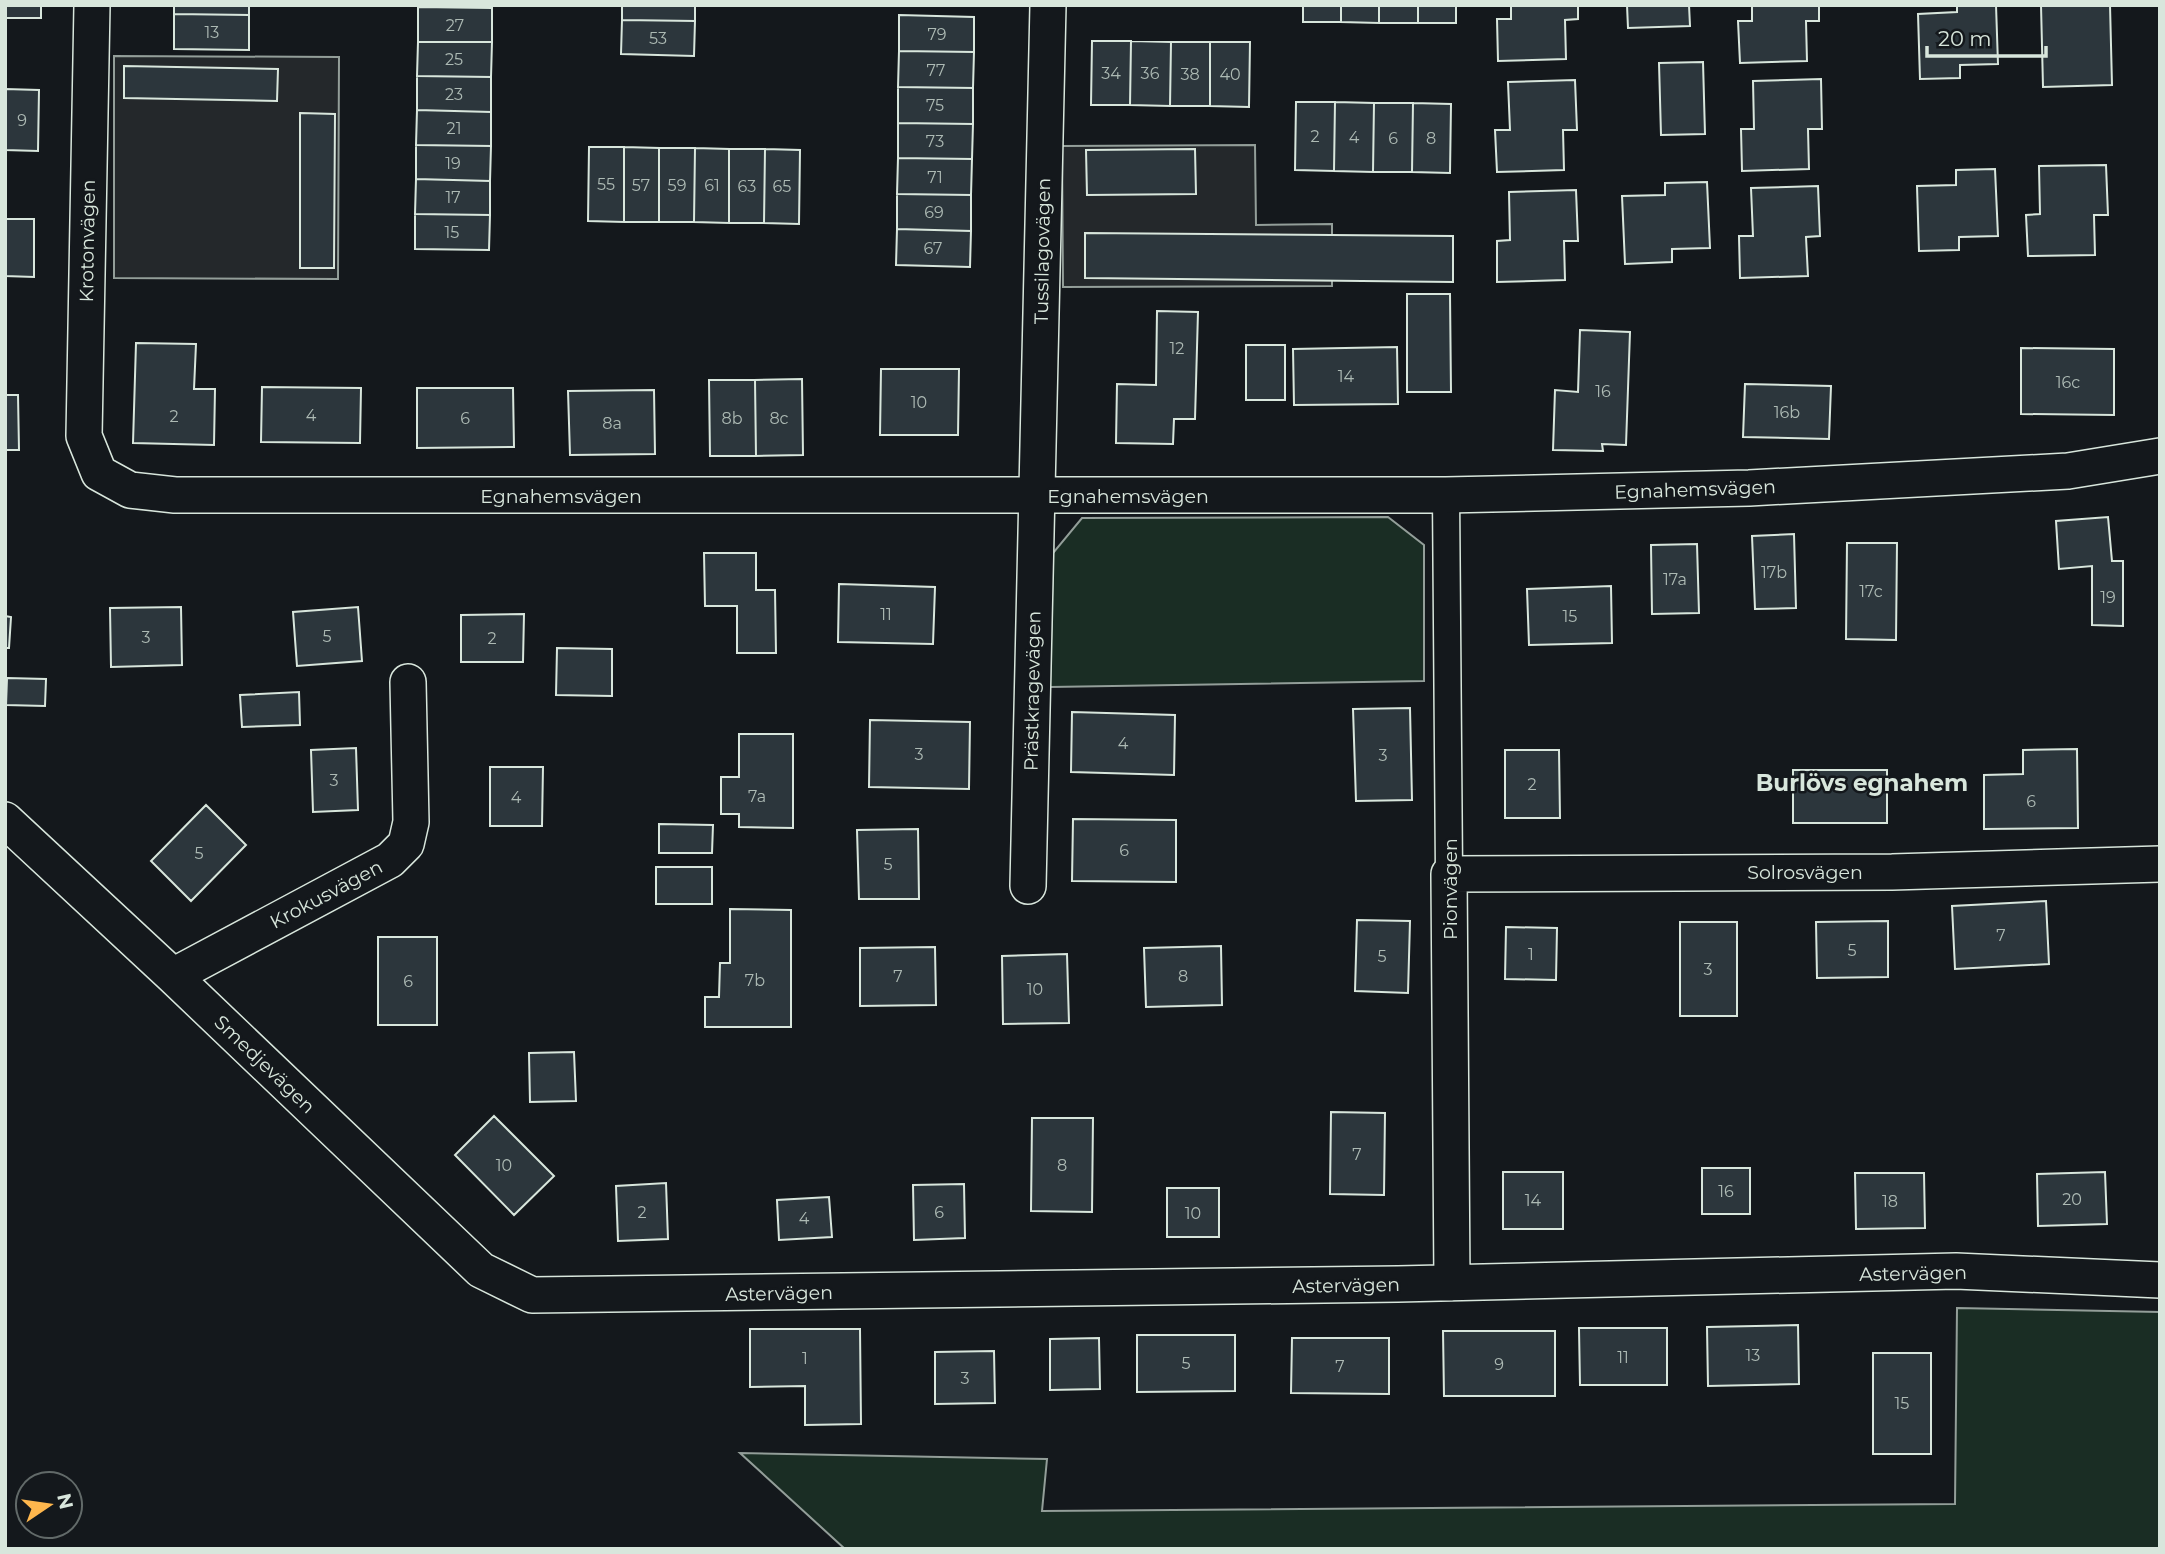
<svg xmlns="http://www.w3.org/2000/svg" width="2165" height="1554" viewBox="0 0 2165 1554" font-family="Montserrat,sans-serif">
<style>
.green{fill:#1a2d24;stroke:#939e99;stroke-width:2}
.parking{fill:#24282b;stroke:#939e99;stroke-width:2}
.building{fill:#2c363c;stroke:#d8e6dc;stroke-width:2}
.lines{fill:none;stroke-linecap:round;stroke-linejoin:round}
.pedestrian-casing{stroke:#d8e6dc;stroke-width:29}
.minor-casing{stroke:#d8e6dc;stroke-width:38}
.pedestrian{stroke:#14181c;stroke-width:26}
.minor{stroke:#14181c;stroke-width:35}
.labels{text-anchor:middle;stroke-width:5;stroke-linejoin:round;paint-order:stroke}
.number-label{font-size:16px;fill:#adbab4}
.street-label{font-size:19px;fill:#d8e6dc;stroke:#14181c}
.quarter-label{font-size:23px;font-weight:bold;fill:#d8e6dc;stroke:#14181c}
</style>
<rect width="100%" height="100%" fill="#14181c"/>
<path class="green" d="M1388,517L1424,545V681L1050,687L1053,553L1082,518Z
M1957,1308L2160,1312V1549H845L740,1453L1047,1459L1042,1511L1955,1504Z"/>
<path class="parking" d="M114,56L339,57L338,279L114,278Z
M1255,145L1256,225L1332,224V286L1063,287L1062,146Z"/>
<path class="building" d="M5,5H41V18H5Z
M174,5H249V15L174,14Z
M622,5H695V21L622,20Z
M1303,5H1341V22H1303Z
M1341,5H1379V23L1341,22Z
M1379,5H1418V23H1379Z
M1418,5H1456V23H1418Z
M1511,5H1578V19L1565,20L1566,59L1498,61L1497,19H1511Z
M1627,5H1689L1690,26L1628,28Z
M1752,5H1819V21H1806L1807,61L1740,63L1738,21H1752Z
M1957,5H1996L1998,64L1960,65V78L1920,79L1918,14L1957,12Z
M2041,5H2110L2112,85L2043,87Z
M418,7L492,8V42H418Z
M174,14L249,15V50L174,49Z
M899,15L974,17V52L899,51Z
M622,20L695,21L694,56L621,54Z
M1092,41H1131L1130,105H1091Z
M1131,41L1171,42L1170,106L1130,105Z
M418,42H492L491,77L417,76Z
M1171,42H1210V106H1170Z
M1210,42H1250L1249,107L1210,106Z
M899,51L974,52L973,88L898,87Z
M1703,62L1705,134L1661,135L1659,63Z
M124,66L278,69L277,101L124,98Z
M417,76L491,77V112L417,110Z
M1821,79L1822,129H1808L1809,169L1742,171L1741,129H1754L1753,81Z
M1575,80L1577,130H1563L1564,170L1497,172L1495,130H1510L1508,82Z
M898,87L973,88V124L898,123Z
M5,89L39,90L38,151L5,150Z
M1296,102H1335L1334,171L1295,170Z
M1335,102L1374,103L1373,172L1334,171Z
M1374,103H1413L1412,172H1373Z
M1413,103L1451,104L1450,173L1412,172Z
M417,110L491,112V146L416,145Z
M300,113L335,114L334,268H300Z
M898,123L973,124L972,159L898,158Z
M416,145L491,146L490,181L416,179Z
M589,147H624V222L588,221Z
M624,147L659,148V222H624Z
M659,148H695L694,222H659Z
M695,148L729,149V223L694,222Z
M729,149H765L764,223H729Z
M765,149L800,150L799,224L764,223Z
M1195,149L1196,194L1087,195L1086,150Z
M898,158L972,159L971,195L897,194Z
M2106,165L2108,215H2094L2095,255L2028,256L2026,215L2040,214L2039,166Z
M1995,169L1998,236L1959,237V250L1919,251L1917,186L1956,185V170Z
M416,179L490,181V215L415,214Z
M1707,182L1710,248L1672,249V262L1625,264L1622,196L1665,195V183Z
M1818,186L1820,236L1806,237L1808,276L1740,278L1739,236H1753L1751,188Z
M1576,190L1578,241H1564L1565,280L1497,282V241L1510,240L1509,192Z
M897,194L971,195V231L897,229Z
M415,214L490,215L489,250L415,249Z
M5,219H34V277L5,276Z
M897,229L971,231L970,267L896,265Z
M1085,233L1453,236V282L1085,278Z
M1407,294H1450L1451,392H1407Z
M1157,311L1198,312L1195,419H1174L1173,444L1116,443L1117,384L1156,385Z
M1580,330L1630,332L1626,445L1602,444L1603,451L1553,450L1555,390L1578,392Z
M136,343L196,344L194,389H215L214,445L133,443Z
M1246,345H1285V400H1246Z
M1397,347L1398,404L1294,405L1293,349Z
M2021,348L2114,349V415L2021,414Z
M881,369H959L958,435H880Z
M802,379L803,455L756,456L755,380Z
M709,380H755L756,456H710Z
M1745,384L1831,386L1829,439L1743,437Z
M262,387L361,388L360,443L261,442Z
M417,388H513L514,447L417,448Z
M654,390L655,454L570,455L568,391Z
M5,395H18L19,450H5Z
M2108,517L2112,561H2123V626L2092,625V566L2059,569L2056,521Z
M1794,534L1796,608L1755,609L1752,536Z
M1847,543H1897L1896,640L1846,639Z
M1697,544L1699,613L1652,614L1651,545Z
M704,553H756V590H775L776,653H737V606H705Z
M839,584L935,587L933,644L838,642Z
M1611,586L1612,643L1529,645L1527,589Z
M181,607L182,665L111,667L110,608Z
M358,607L362,661L297,666L293,612Z
M524,614L523,662H461V615Z
M5,616L11,617L9,648H5Z
M557,648L612,649V696L556,695Z
M7,678L46,679L45,706L6,705Z
M299,692L300,725L242,727L240,695Z
M1410,708L1412,800L1356,801L1353,709Z
M1072,712L1175,715L1174,775L1071,772Z
M870,720L970,722L969,789L869,787Z
M739,734H793V828L739,827V814H721V777H739Z
M356,748L358,810L313,812L311,750Z
M2077,749L2078,828L1984,829V775L2023,774V750Z
M1505,750H1559L1560,818H1505Z
M490,767H543L542,826H490Z
M1793,770H1887V823H1793Z
M206,805L246,845L191,901L151,861Z
M1073,819L1176,820V882L1072,881Z
M659,824L713,825L712,853H659Z
M918,829L919,899H859L857,830Z
M656,867H712V904H656Z
M2046,901L2049,964L1955,969L1952,906Z
M730,909L791,910V1027H705V997H719L720,963H730Z
M1357,920L1410,921L1408,993L1355,991Z
M1888,921V977L1817,978L1816,922Z
M1680,922H1737V1016H1680Z
M1506,927L1557,928L1556,980L1505,979Z
M378,937H437V1025H378Z
M1221,946L1222,1005L1146,1007L1144,948Z
M935,947L936,1005L860,1006V948Z
M1067,954L1069,1023L1003,1024L1002,956Z
M574,1052L576,1101L530,1102L529,1053Z
M1331,1112L1385,1113L1384,1195L1330,1194Z
M494,1116L554,1176L514,1215L455,1155Z
M1032,1118H1093L1092,1212L1031,1211Z
M1702,1168H1750V1214H1702Z
M1503,1172H1563V1229H1503Z
M2105,1172L2107,1224L2038,1226L2037,1174Z
M1855,1173H1924L1925,1228L1856,1229Z
M666,1183L668,1239L618,1241L616,1186Z
M964,1184L965,1238L914,1240L913,1185Z
M1167,1188H1219V1237H1167Z
M829,1197L832,1237L779,1240L777,1200Z
M1798,1325L1799,1384L1708,1386L1707,1327Z
M1579,1328H1667V1385H1580Z
M750,1329H860L861,1424L805,1425V1386L750,1387Z
M1443,1331H1555V1396H1444Z
M1137,1335H1235V1391L1137,1392Z
M1099,1338L1100,1389L1050,1390V1339Z
M1292,1338H1389V1394L1291,1393Z
M994,1351L995,1403L935,1404V1352Z
M1873,1353H1931V1454H1873Z"/>
<g class="lines">
<g class="pedestrian-casing">
<path id="pedestrian" d="M1446,495L1449,874"/>
</g>
<g class="minor-casing">
<path id="minor" d="M92,5L84,436L99,473L130,490L175,495H1446L1749,488L2068,471L2160,456
M5,820L173,976L481,1270L532,1295L1398,1284L1956,1271L2160,1280
M1028,886L1048,5
M173,976L390,860L406,844L411,822L408,682
M1452,1283L1449,874L1892,872L2160,864"/>
</g>
<use href="#pedestrian" class="pedestrian"/>
<use href="#minor" class="minor"/>
</g>
<g class="labels">
<g class="number-label">
<text x="455" y="31">27</text>
<text x="212" y="38">13</text>
<text x="937" y="40">79</text>
<text x="658" y="44">53</text>
<text x="454" y="65">25</text>
<text x="936" y="76">77</text>
<text x="1111" y="79">34</text>
<text x="1150" y="79">36</text>
<text x="1190" y="80">38</text>
<text x="1230" y="80">40</text>
<text x="454" y="100">23</text>
<text x="935" y="111">75</text>
<text x="22" y="126">9</text>
<text x="454" y="134">21</text>
<text x="1315" y="142">2</text>
<text x="1354" y="143">4</text>
<text x="1393" y="144">6</text>
<text x="1431" y="144">8</text>
<text x="935" y="147">73</text>
<text x="453" y="169">19</text>
<text x="935" y="183">71</text>
<text x="606" y="190">55</text>
<text x="641" y="191">57</text>
<text x="677" y="191">59</text>
<text x="712" y="191">61</text>
<text x="747" y="192">63</text>
<text x="782" y="192">65</text>
<text x="453" y="203">17</text>
<text x="934" y="218">69</text>
<text x="452" y="238">15</text>
<text x="933" y="254">67</text>
<text x="1177" y="354">12</text>
<text x="1346" y="382">14</text>
<text x="2068" y="388">16c</text>
<text x="1603" y="397">16</text>
<text x="919" y="408">10</text>
<text x="1787" y="418">16b</text>
<text x="311" y="421">4</text>
<text x="174" y="422">2</text>
<text x="465" y="424">6</text>
<text x="732" y="424">8b</text>
<text x="779" y="424">8c</text>
<text x="612" y="429">8a</text>
<text x="1774" y="578">17b</text>
<text x="1675" y="585">17a</text>
<text x="1871" y="597">17c</text>
<text x="2108" y="603">19</text>
<text x="886" y="620">11</text>
<text x="1570" y="622">15</text>
<text x="327" y="642">5</text>
<text x="146" y="643">3</text>
<text x="492" y="644">2</text>
<text x="1123" y="749">4</text>
<text x="919" y="760">3</text>
<text x="1383" y="761">3</text>
<text x="334" y="786">3</text>
<text x="1532" y="790">2</text>
<text x="757" y="802">7a</text>
<text x="516" y="803">4</text>
<text x="2031" y="807">6</text>
<text x="1124" y="856">6</text>
<text x="199" y="859">5</text>
<text x="888" y="870">5</text>
<text x="2001" y="941">7</text>
<text x="1852" y="956">5</text>
<text x="1531" y="960">1</text>
<text x="1382" y="962">5</text>
<text x="1708" y="975">3</text>
<text x="898" y="982">7</text>
<text x="1183" y="982">8</text>
<text x="755" y="986">7b</text>
<text x="408" y="987">6</text>
<text x="1035" y="995">10</text>
<text x="1357" y="1160">7</text>
<text x="504" y="1171">10</text>
<text x="1062" y="1171">8</text>
<text x="1726" y="1197">16</text>
<text x="2072" y="1205">20</text>
<text x="1533" y="1206">14</text>
<text x="1890" y="1207">18</text>
<text x="642" y="1218">2</text>
<text x="939" y="1218">6</text>
<text x="1193" y="1219">10</text>
<text x="804" y="1224">4</text>
<text x="1753" y="1361">13</text>
<text x="1623" y="1363">11</text>
<text x="805" y="1364">1</text>
<text x="1186" y="1369">5</text>
<text x="1499" y="1370">9</text>
<text x="1340" y="1372">7</text>
<text x="965" y="1384">3</text>
<text x="1902" y="1409">15</text>
</g>
<g class="street-label">
<text transform="translate(87 241) rotate(-89)" y="7">Krotonvägen</text>
<text transform="translate(1042 251) rotate(-89)" y="7">Tussilagovägen</text>
<text transform="translate(1695 489) rotate(-2)" y="7">Egnahemsvägen</text>
<text x="561" y="503">Egnahemsvägen</text>
<text x="1128" y="503">Egnahemsvägen</text>
<text transform="translate(1032 691) rotate(-89)" y="7">Prästkragevägen</text>
<text x="1805" y="879">Solrosvägen</text>
<text transform="translate(1450 889) rotate(-90)" y="7">Pionvägen</text>
<text transform="translate(326 894) rotate(-28)" y="7">Krokusvägen</text>
<text transform="translate(265 1064) rotate(44)" y="7">Smedjevägen</text>
<text transform="translate(1913 1273) rotate(-1)" y="7">Astervägen</text>
<text transform="translate(1346 1285) rotate(-1)" y="7">Astervägen</text>
<text transform="translate(779 1293) rotate(-1)" y="7">Astervägen</text>
</g>
<g class="quarter-label">
<text x="1862" y="791">Burlövs egnahem</text>
</g>
</g>
<rect width="2165" height="1554" fill="none" stroke="#d8e6dc" stroke-width="14"/>
<g transform="translate(49 1505) rotate(77)"><circle r="33" fill="#14181c" stroke="#626a69" stroke-width="2"/>
<path d="M0-5L12 26L0 18L-12 26Z" fill="#ffb74d"/>
<text y="-10" font-size="19" font-weight="bold" text-anchor="middle" fill="#d8e6dc">N</text>
</g>
<path d="M1927 46v10h119v-10" fill="none" stroke="#d8e6dc" stroke-width="3.5"/>
<text x="1938" y="46" font-size="21" fill="#d8e6dc" stroke="#14181c" stroke-width="5" paint-order="stroke">20 m</text>
</svg>
